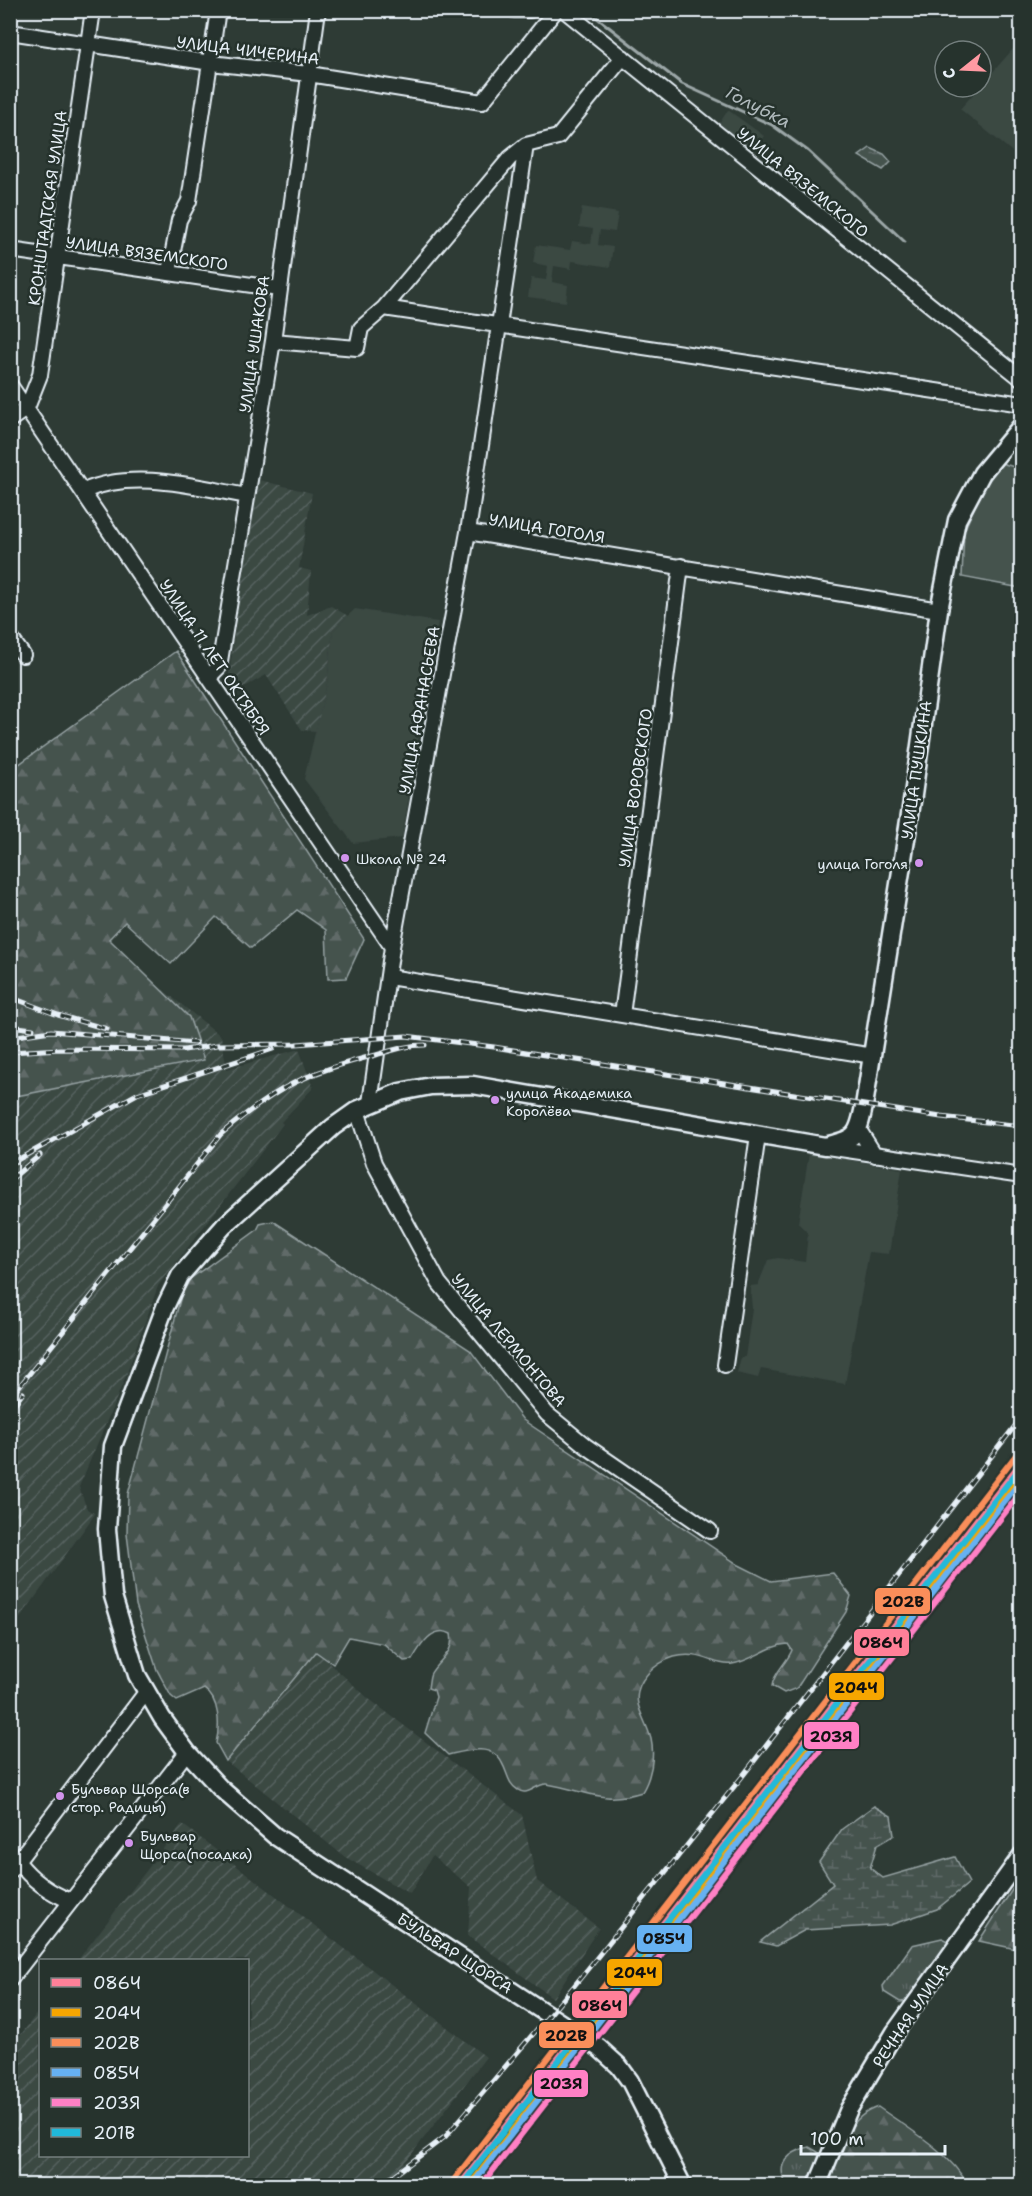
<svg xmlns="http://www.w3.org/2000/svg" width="1032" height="2196" viewBox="0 0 1032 2196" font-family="'Shantell Sans',sans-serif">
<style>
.built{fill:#3b4843}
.industrial{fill:url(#industrial-furrows)}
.grass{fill:url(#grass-tufts);stroke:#96a2a3;stroke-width:1.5}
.forest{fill:url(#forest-firs);stroke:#96a2a3;stroke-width:1.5}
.wetland{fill:url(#wetland-marsh);stroke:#96a2a3;stroke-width:1.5}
.park{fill:#45524e;stroke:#96a2a3;stroke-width:1.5}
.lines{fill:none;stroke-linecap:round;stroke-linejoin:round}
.stream{stroke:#9da8a9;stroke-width:3}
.minor-casing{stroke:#e8f1f8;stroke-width:18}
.major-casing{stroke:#e8f1f8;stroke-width:21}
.minor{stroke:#26332d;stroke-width:14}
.major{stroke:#26332d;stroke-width:16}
.rail-casing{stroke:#e8f1f8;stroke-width:5}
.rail{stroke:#26332d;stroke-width:3;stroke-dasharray:9;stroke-linecap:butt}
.rail-1-casing{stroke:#26332d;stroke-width:10}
.rail-2-casing{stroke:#26332d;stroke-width:10}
.rail-3-casing{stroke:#26332d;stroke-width:10}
.rail-4-casing{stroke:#26332d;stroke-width:10}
.rail-5-casing{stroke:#26332d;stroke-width:10}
.rail-6-casing{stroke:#26332d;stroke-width:10}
.rail-1{stroke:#ff8098;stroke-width:6}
.rail-2{stroke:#f7a600;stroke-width:6}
.rail-3{stroke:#fa8e5a;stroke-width:6}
.rail-4{stroke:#66b1f2;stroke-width:6}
.rail-5{stroke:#ff80c5;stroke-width:6}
.rail-6{stroke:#20b9da;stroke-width:6}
.bus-dot{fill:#d193ec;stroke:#26332d;stroke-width:2}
.labels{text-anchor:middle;stroke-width:5;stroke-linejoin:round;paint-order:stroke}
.bus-label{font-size:14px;fill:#e8f1f8;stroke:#26332d;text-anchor:start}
.street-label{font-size:16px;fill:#e8f1f8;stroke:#26332d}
.water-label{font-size:18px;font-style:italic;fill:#b0babd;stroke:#26332d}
.line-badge{stroke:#26332d;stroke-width:2}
.pale-badge-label{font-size:16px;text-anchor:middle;font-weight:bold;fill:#111}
</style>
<defs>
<pattern id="industrial-furrows" width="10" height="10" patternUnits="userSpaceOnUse" patternTransform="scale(1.5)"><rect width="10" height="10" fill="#3b4843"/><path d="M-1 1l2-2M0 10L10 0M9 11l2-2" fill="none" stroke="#57635f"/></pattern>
<pattern id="grass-tufts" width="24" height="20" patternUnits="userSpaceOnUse" patternTransform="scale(1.5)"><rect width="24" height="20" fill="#45524e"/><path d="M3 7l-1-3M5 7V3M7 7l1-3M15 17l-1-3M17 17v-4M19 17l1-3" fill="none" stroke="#606b68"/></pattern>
<pattern id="forest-firs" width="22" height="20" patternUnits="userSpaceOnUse" patternTransform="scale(1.5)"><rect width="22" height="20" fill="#45524e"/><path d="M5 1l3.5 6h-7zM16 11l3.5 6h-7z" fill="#606b68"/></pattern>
<pattern id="wetland-marsh" width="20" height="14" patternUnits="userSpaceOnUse" patternTransform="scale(1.5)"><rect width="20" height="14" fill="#45524e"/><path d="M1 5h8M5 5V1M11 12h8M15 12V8" fill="none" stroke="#606b68"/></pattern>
</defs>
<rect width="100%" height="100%" fill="#2e3b35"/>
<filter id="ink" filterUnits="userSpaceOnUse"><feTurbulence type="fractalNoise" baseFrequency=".0167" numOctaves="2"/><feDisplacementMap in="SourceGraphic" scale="12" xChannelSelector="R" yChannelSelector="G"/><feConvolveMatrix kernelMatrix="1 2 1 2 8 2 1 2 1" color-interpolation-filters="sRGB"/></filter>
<g filter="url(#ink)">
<path class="built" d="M1021,40V159L960,109Z
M728,110L764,136L752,152L719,124Z
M582,207L618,213L615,232L600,230L598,245L613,247L610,267L572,261L571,269L554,266L552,282L568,285L566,302L528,297L531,278L546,280L548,266L533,263L536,245L570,250L572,241L591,244L593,229L579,227Z
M355,609L438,622L402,838L353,843L304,779L327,683L333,630Z
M809,1153L902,1169L889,1254L869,1252L845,1384L761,1369L758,1378L737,1373L741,1357H745L752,1309L750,1286L758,1285L768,1260L778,1258L805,1262L808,1233L798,1223Z"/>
<path class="industrial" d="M255,479L312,493L299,568L311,571L307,615L331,606L348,616L333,630L327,683L316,731L302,730L266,675L241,689L229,675Z
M11,869L221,1036L227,1069L299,1049L313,1088L281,1122L283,1124L158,1286L126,1376L79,1487L87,1509L95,1514L11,1631Z
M316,1651L369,1699L522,1815L537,1881L599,1928L553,1998L468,1936L471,1887L432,1856L410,1894L345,1857L226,1761Z
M182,1824L486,2057L388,2185H11V2048L40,2009V2156H248V1960H78Z"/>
<path class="grass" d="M942,1938L949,1941L950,1946L910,2001L900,2002L884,1992L883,1986L912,1945Z
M809,2147L818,2152L819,2160L810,2185H787C774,2164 789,2152 809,2147Z"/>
<path class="forest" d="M176,651L364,939L346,978L328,979L326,930L297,910L251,948L216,917L171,964L125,922L109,939L189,1017L204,1060L11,1097V770Z
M273,1221L470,1350L523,1420L739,1565L771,1581L833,1573L851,1596L846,1612L797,1688L784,1693L772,1686C774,1672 787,1663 792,1650L788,1644C768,1645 752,1661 732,1664C715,1667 702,1650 674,1657C655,1663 633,1682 638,1704C641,1716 648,1727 651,1739C655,1757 651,1777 642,1792C601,1805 586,1790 547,1784C537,1783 528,1797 518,1790C507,1783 508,1773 502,1763C492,1742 465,1751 448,1755L425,1733L436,1697L434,1690L428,1688C429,1684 429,1677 431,1673C439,1659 455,1653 451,1634C433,1624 420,1646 412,1660L404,1661L384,1644L349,1637L333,1664L316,1652L226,1761L216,1743C220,1727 220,1699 204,1689L177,1701L171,1696L157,1670L136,1605L127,1534L128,1494L181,1296L190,1279L257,1230L260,1224Z
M1021,1876V1950L979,1941Z
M878,2107C909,2129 949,2151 968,2185L829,2186C839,2155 844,2118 878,2107Z"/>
<path class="wetland" d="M870,148L884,154L891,162L883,170L859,156Z
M874,1806L891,1816L894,1835L877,1845L870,1868L883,1878L955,1857L969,1883L937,1909L890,1925L805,1930L776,1946L760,1942L833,1884L819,1862L842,1829Z"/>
<path class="park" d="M1001,463L1021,469V588L962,577L964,531L981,492Z"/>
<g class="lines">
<path class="stream" d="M587,10L682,84L772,125L808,151L905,242"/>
<g class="minor-casing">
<path id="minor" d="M514,10H530
M564,10L1022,379
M10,32L211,63L309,74L482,102L556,10
M526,145L510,158L384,308L1022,404
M10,250L279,289
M169,272L179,220L189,201L218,10
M273,341L357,348L361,328L384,308
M10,385L392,947
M27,408L40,375L93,10
M10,420L27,408
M84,491C133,469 196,487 247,496
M468,532L939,610
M10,637L23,655
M209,677L219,667L273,341L318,10
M389,977L873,1056
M622,1015L681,566
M370,1103L392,947L468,532L526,145L558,137L623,57
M357,1110L374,1163L439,1283L547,1414L586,1446L710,1531
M859,1130L875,1155
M827,1147L1022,1176
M725,1365L758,1135
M18,1862C32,1880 50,1893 71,1901
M10,1871L147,1691
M10,1980L187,1752"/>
</g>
<g class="major-casing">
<path id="major" d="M683,2186L630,2081L619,2066L599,2048L275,1836L220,1788L187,1752L162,1718L137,1675L113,1596L107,1529L113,1446L165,1307L180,1276L224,1226L333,1127L357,1110L400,1092L431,1086L473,1085L825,1146C855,1139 858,1137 864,1106L913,795L939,610L957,520L982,473L1022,425
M817,2186L849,2109L895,2032L1022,1855"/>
</g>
<use href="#minor" class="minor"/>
<use href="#major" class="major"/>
<g class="rail-casing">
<path id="rail" d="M10,997L58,1015L107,1029
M10,1026L33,1029
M10,1037L51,1031L196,1043
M10,1052L60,1049L184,1050L217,1045L296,1044L406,1036L494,1047L941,1117L1022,1126
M10,1164L137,1094L273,1049
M10,1180L40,1155
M10,1398L221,1134C278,1086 305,1073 376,1055C393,1050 407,1045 425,1045
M10,1410L23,1393
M380,2186L446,2136L574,1986L741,1778L1022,1417"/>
</g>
<use href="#rail" class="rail"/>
<g class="rail-1-casing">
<path id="rail-1" d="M459,2186L1022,1461"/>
</g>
<g class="rail-2-casing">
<path id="rail-2" d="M469,2186L1022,1473"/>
</g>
<g class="rail-3-casing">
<path id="rail-3" d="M453,2181L1016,1455"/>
</g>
<g class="rail-4-casing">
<path id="rail-4" d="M471,2186L1022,1479"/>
</g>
<g class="rail-5-casing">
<path id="rail-5" d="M481,2186L1022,1491"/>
</g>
<g class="rail-6-casing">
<path id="rail-6" d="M465,2181L1016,1473"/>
</g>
<use href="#rail-1" class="rail-1"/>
<use href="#rail-2" class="rail-2"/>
<use href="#rail-3" class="rail-3"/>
<use href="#rail-4" class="rail-4"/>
<use href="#rail-5" class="rail-5"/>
<use href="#rail-6" class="rail-6"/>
</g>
</g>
<g class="bus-dot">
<circle cx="345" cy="858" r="5"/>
<circle cx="919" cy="863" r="5"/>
<circle cx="495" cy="1100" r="5"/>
<circle cx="60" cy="1796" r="5"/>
<circle cx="129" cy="1843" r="5"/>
</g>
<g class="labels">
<g class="bus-label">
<text x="356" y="864">Школа № 24</text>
<text x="908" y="869" text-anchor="end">улица Гоголя</text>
<text x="506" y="1098">улица Академика<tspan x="506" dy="18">Королёва</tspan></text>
<text x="71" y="1794">Бульвар Щорса(в<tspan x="71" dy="18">стор. Радицы)</tspan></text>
<text x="140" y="1841">Бульвар<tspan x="140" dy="18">Щорса(посадка)</tspan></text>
</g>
<g class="street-label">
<text transform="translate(248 50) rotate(7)" y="6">УЛИЦА ЧИЧЕРИНА</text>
<text transform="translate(803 182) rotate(39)" y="6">УЛИЦА ВЯЗЕМСКОГО</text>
<text transform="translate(47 208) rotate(-82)" y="6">КРОНШТАДТСКАЯ УЛИЦА</text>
<text transform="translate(147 253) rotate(8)" y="6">УЛИЦА ВЯЗЕМСКОГО</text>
<text transform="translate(254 344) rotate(-82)" y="6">УЛИЦА УШАКОВА</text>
<text transform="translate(547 528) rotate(9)" y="6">УЛИЦА ГОГОЛЯ</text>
<text transform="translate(215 657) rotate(56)" y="6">УЛИЦА 11 ЛЕТ ОКТЯБРЯ</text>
<text transform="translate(419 710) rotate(-80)" y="6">УЛИЦА АФАНАСЬЕВА</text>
<text transform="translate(916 770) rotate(-82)" y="6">УЛИЦА ПУШКИНА</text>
<text transform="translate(635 788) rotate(-82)" y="6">УЛИЦА ВОРОВСКОГО</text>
<text transform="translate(509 1340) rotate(50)" y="6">УЛИЦА ЛЕРМОНТОВА</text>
<text transform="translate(455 1953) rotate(33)" y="6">БУЛЬВАР ЩОРСА</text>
<text transform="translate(910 2015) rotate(-56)" y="6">РЕЧНАЯ УЛИЦА</text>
</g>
<g class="water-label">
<text transform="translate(758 107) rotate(27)" y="6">Голубка</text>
</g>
</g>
<g class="line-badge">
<rect x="874" y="1587" width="57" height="28" rx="6" fill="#fa8e5a"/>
<rect x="853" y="1628" width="57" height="29" rx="6" fill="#ff8098"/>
<rect x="828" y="1672" width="57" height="29" rx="6" fill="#f7a600"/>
<rect x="803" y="1721" width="57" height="29" rx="6" fill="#ff80c5"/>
<rect x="636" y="1924" width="57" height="29" rx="6" fill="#66b1f2"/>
<rect x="606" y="1958" width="57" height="29" rx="6" fill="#f7a600"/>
<rect x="571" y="1990" width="57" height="29" rx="6" fill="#ff8098"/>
<rect x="538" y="2021" width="57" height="28" rx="6" fill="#fa8e5a"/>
<rect x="533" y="2069" width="56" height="29" rx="6" fill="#ff80c5"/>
</g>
<g class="pale-badge-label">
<text x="903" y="1607">202В</text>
<text x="881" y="1648">086Ч</text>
<text x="856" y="1693">204Ч</text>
<text x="831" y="1742">203Я</text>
<text x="664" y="1944">085Ч</text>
<text x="635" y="1978">204Ч</text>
<text x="600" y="2011">086Ч</text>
<text x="566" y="2041">202В</text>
<text x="561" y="2089">203Я</text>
</g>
<rect width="1032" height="2196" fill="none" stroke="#26332d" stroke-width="36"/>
<rect x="18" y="18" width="996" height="2160" fill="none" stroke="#e8f1f8" stroke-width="2" filter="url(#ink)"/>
<rect x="39" y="1959" width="210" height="198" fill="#26332d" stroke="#747f7e" stroke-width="1.5"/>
<rect x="51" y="1978" width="30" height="9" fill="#ff8098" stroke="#747f7e" stroke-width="1.5"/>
<text x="93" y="1989" font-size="18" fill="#e8f1f8">086Ч</text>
<rect x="51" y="2008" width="30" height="9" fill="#f7a600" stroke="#747f7e" stroke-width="1.5"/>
<text x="93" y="2019" font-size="18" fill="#e8f1f8">204Ч</text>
<rect x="51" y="2038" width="30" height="9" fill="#fa8e5a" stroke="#747f7e" stroke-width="1.5"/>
<text x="93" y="2049" font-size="18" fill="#e8f1f8">202В</text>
<rect x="51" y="2068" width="30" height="9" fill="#66b1f2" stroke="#747f7e" stroke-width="1.5"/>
<text x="93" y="2079" font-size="18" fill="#e8f1f8">085Ч</text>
<rect x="51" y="2098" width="30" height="9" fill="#ff80c5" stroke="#747f7e" stroke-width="1.5"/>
<text x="93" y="2109" font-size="18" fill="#e8f1f8">203Я</text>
<rect x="51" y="2128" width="30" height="9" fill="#20b9da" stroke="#747f7e" stroke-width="1.5"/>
<text x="93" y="2139" font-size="18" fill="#e8f1f8">201В</text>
<g transform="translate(963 69) rotate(252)"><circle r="28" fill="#26332d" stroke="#747f7e" stroke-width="1.5"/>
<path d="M0-4.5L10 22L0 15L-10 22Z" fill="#ff9aa2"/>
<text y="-9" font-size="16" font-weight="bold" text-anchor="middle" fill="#e8f1f8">С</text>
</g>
<path d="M801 2145v9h144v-9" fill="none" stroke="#e8f1f8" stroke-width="3"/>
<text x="810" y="2145" font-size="18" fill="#e8f1f8" stroke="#26332d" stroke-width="4.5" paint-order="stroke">100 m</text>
</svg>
